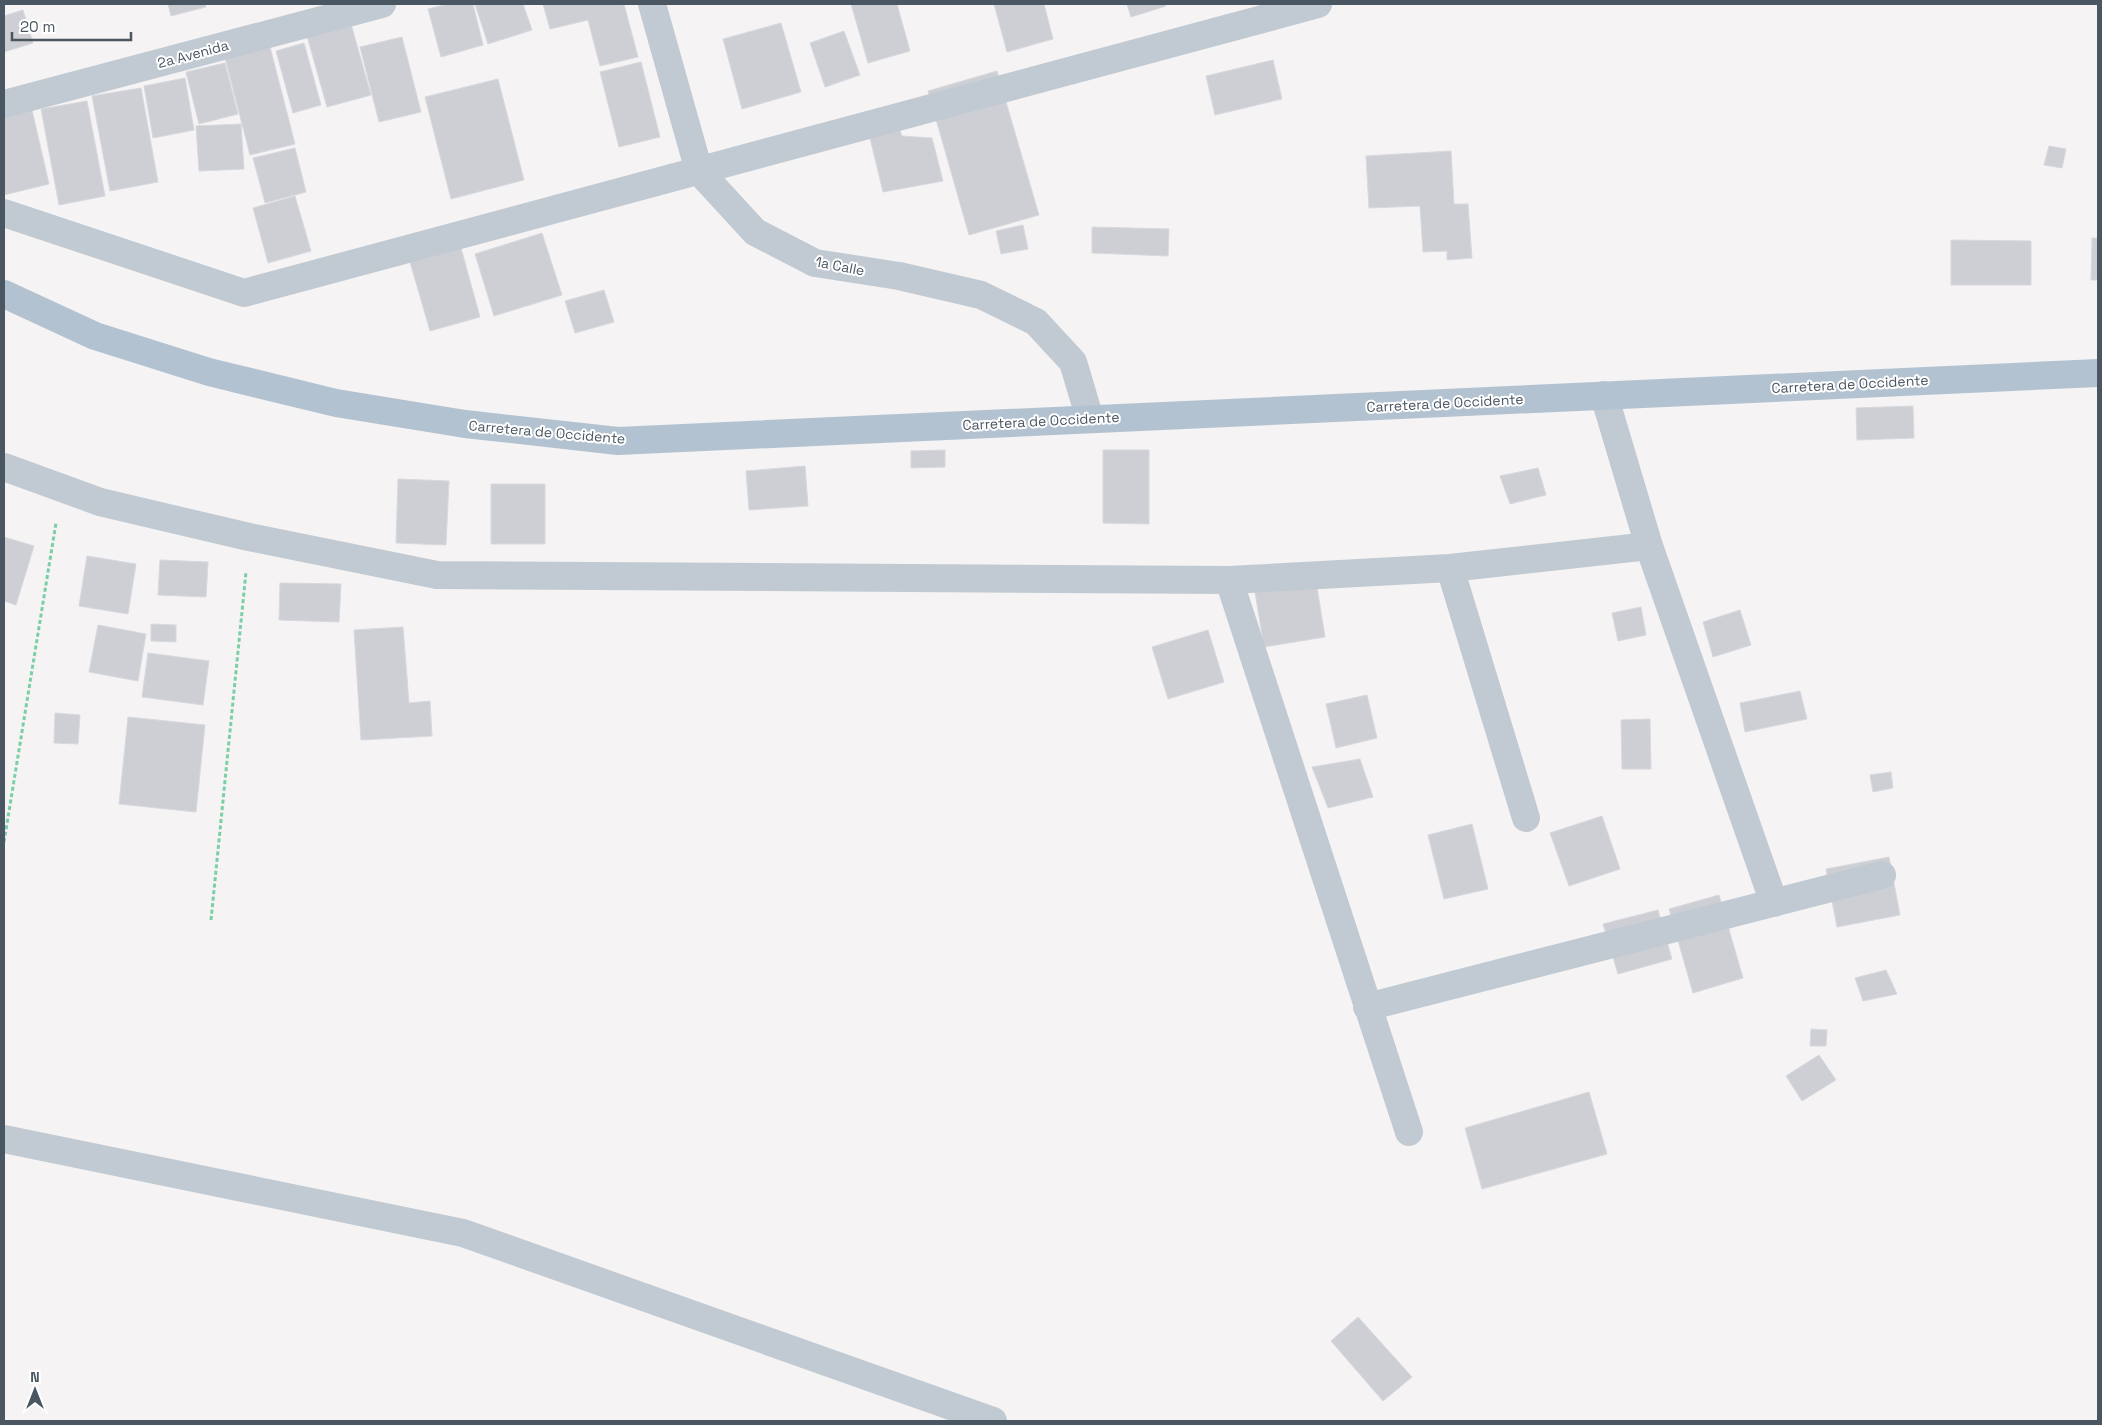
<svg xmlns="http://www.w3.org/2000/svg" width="2102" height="1425" viewBox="0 0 2102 1425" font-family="'Space Grotesk',sans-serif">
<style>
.building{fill:#cdcfd5;stroke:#d7d9de}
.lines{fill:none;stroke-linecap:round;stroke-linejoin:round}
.path{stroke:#7ad0a6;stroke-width:3;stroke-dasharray:4 2.5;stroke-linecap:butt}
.minor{stroke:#c1cad2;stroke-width:28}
.major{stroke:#b3c2d1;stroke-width:28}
.labels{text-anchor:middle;stroke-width:4;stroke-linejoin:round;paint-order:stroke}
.street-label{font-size:14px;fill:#4a5661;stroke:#fff}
</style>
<rect width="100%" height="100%" fill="#f5f3f3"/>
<path class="building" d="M168,4H205L206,7L171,16Z
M448,4H473L483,45L441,57L428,9Z
M475,4H523L532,30L488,44Z
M543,4H624L638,57L600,66L588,20L550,29Z
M851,4H897L910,51L868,63Z
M994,4H1044L1053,39L1007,52Z
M1127,4H1165L1166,6L1131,17Z
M23,10L33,43L4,52V16Z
M781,23L801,92L742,109L723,39Z
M351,24L371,95L327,107L307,36Z
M844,31L860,75L825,87L810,43Z
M402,37L421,112L379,122L360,47Z
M304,43L321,105L293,113L276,51Z
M270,47L295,144L250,155L225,58Z
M1273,60L1282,99L1215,115L1206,76Z
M641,62L660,137L619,147L600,72Z
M225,63L238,114L199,124L186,72Z
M997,71L1039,215L969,235L928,91Z
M185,78L194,130L153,138L144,86Z
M498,79L524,180L451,199L425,97Z
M141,88L158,182L110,191L92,96Z
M87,101L105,196L59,205L41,109Z
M892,108L902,136L932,138L943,181L883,192L864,113Z
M32,110L49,184L4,195V116Z
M241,124L244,169L199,171L196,126Z
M2049,146L2066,149L2062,168L2044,165Z
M295,148L306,192L265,203L253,158Z
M1451,151L1454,204H1468L1472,258L1447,260V251L1423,252L1420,206L1369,208L1366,156Z
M295,196L311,251L268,263L253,208Z
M1023,225L1028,249L1001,254L996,231Z
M1092,227L1169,229L1168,256L1092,253Z
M542,233L562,295L494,316L475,254Z
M2092,238H2098V280H2091Z
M1951,240L2031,241V285H1951Z
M461,248L480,317L430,331L410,262Z
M604,290L614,322L575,333L565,301Z
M1913,406L1914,438L1857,440L1856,408Z
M945,450V467L911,468V451Z
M1103,450H1149V524L1103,523Z
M805,466L808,506L749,510L746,471Z
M1538,468L1546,495L1510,504L1500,476Z
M398,479L449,481L446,545L396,543Z
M491,484H545V544H491Z
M4,537L34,546L16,605L4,601Z
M87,556L136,564L128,614L79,606Z
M160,560L208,562L206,597L158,595Z
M1316,581L1325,637L1264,647L1255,592Z
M280,583L341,584L339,622L279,620Z
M1641,607L1646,635L1618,641L1612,613Z
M1740,610L1751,645L1713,657L1703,622Z
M151,624L176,625V642L151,641Z
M98,625L146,634L138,681L89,672Z
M403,627L409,703L430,701L432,736L361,740L354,630Z
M1208,630L1224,682L1168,699L1152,647Z
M148,653L209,661L203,705L142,697Z
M1800,691L1807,719L1745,732L1740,703Z
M1367,695L1377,738L1336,748L1326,704Z
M55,713L80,715L78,744L54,743Z
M128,717L205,725L196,812L119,804Z
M1650,719L1651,769H1622L1621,720Z
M1360,759L1373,797L1328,808L1312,767Z
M1891,772L1893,788L1873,792L1870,775Z
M1602,816L1620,869L1569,886L1550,833Z
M1472,824L1488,889L1444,899L1428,835Z
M1889,857L1900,915L1837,927L1826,869Z
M1719,895L1743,978L1693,993L1669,909Z
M1658,910L1672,959L1618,974L1603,924Z
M1886,970L1897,994L1863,1001L1855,978Z
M1811,1029L1827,1030L1826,1046H1810Z
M1819,1055L1836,1080L1802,1101L1786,1076Z
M1589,1092L1607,1154L1482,1189L1465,1128Z
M1358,1317L1412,1377L1383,1401L1331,1341Z"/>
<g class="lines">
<path class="path" d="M4,842L56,523
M211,920L246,572"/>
<path class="minor" d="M652,4L699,171L755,232L815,263L899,276L981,295L1036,322L1073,362L1090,419
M4,104L382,4
M4,213L244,293L1318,4
M1604,395L1649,546L1774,903
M4,467L100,502L249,537L437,575L1229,580L1450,568L1649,546
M1450,568L1526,818
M1229,580L1409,1132
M1367,1007L1882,875
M4,1139L463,1233L993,1421"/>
<path class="major" d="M4,294L95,336L209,372L336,403L465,424L618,441L2098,373"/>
</g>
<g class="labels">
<g class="street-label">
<text transform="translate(193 54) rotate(-15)" y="5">2a Avenida</text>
<text transform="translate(840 266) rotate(11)" y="5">1a Calle</text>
<text transform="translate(1850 384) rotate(-3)" y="5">Carretera de Occidente</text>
<text transform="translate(1445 403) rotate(-3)" y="5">Carretera de Occidente</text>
<text transform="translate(1041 421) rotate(-3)" y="5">Carretera de Occidente</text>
<text transform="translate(547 432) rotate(5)" y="5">Carretera de Occidente</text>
</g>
</g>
<rect width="2102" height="1425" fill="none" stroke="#4a5661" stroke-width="10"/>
<g transform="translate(35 1390)" stroke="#ffffff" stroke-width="4" paint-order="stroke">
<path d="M0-4L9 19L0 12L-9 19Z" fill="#4a5661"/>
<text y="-8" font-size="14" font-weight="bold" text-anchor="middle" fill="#4a5661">N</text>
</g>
<path d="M12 32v8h119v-8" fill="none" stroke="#4a5661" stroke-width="2.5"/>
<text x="20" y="32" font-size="15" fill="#4a5661" stroke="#ffffff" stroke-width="4" paint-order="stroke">20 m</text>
</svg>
